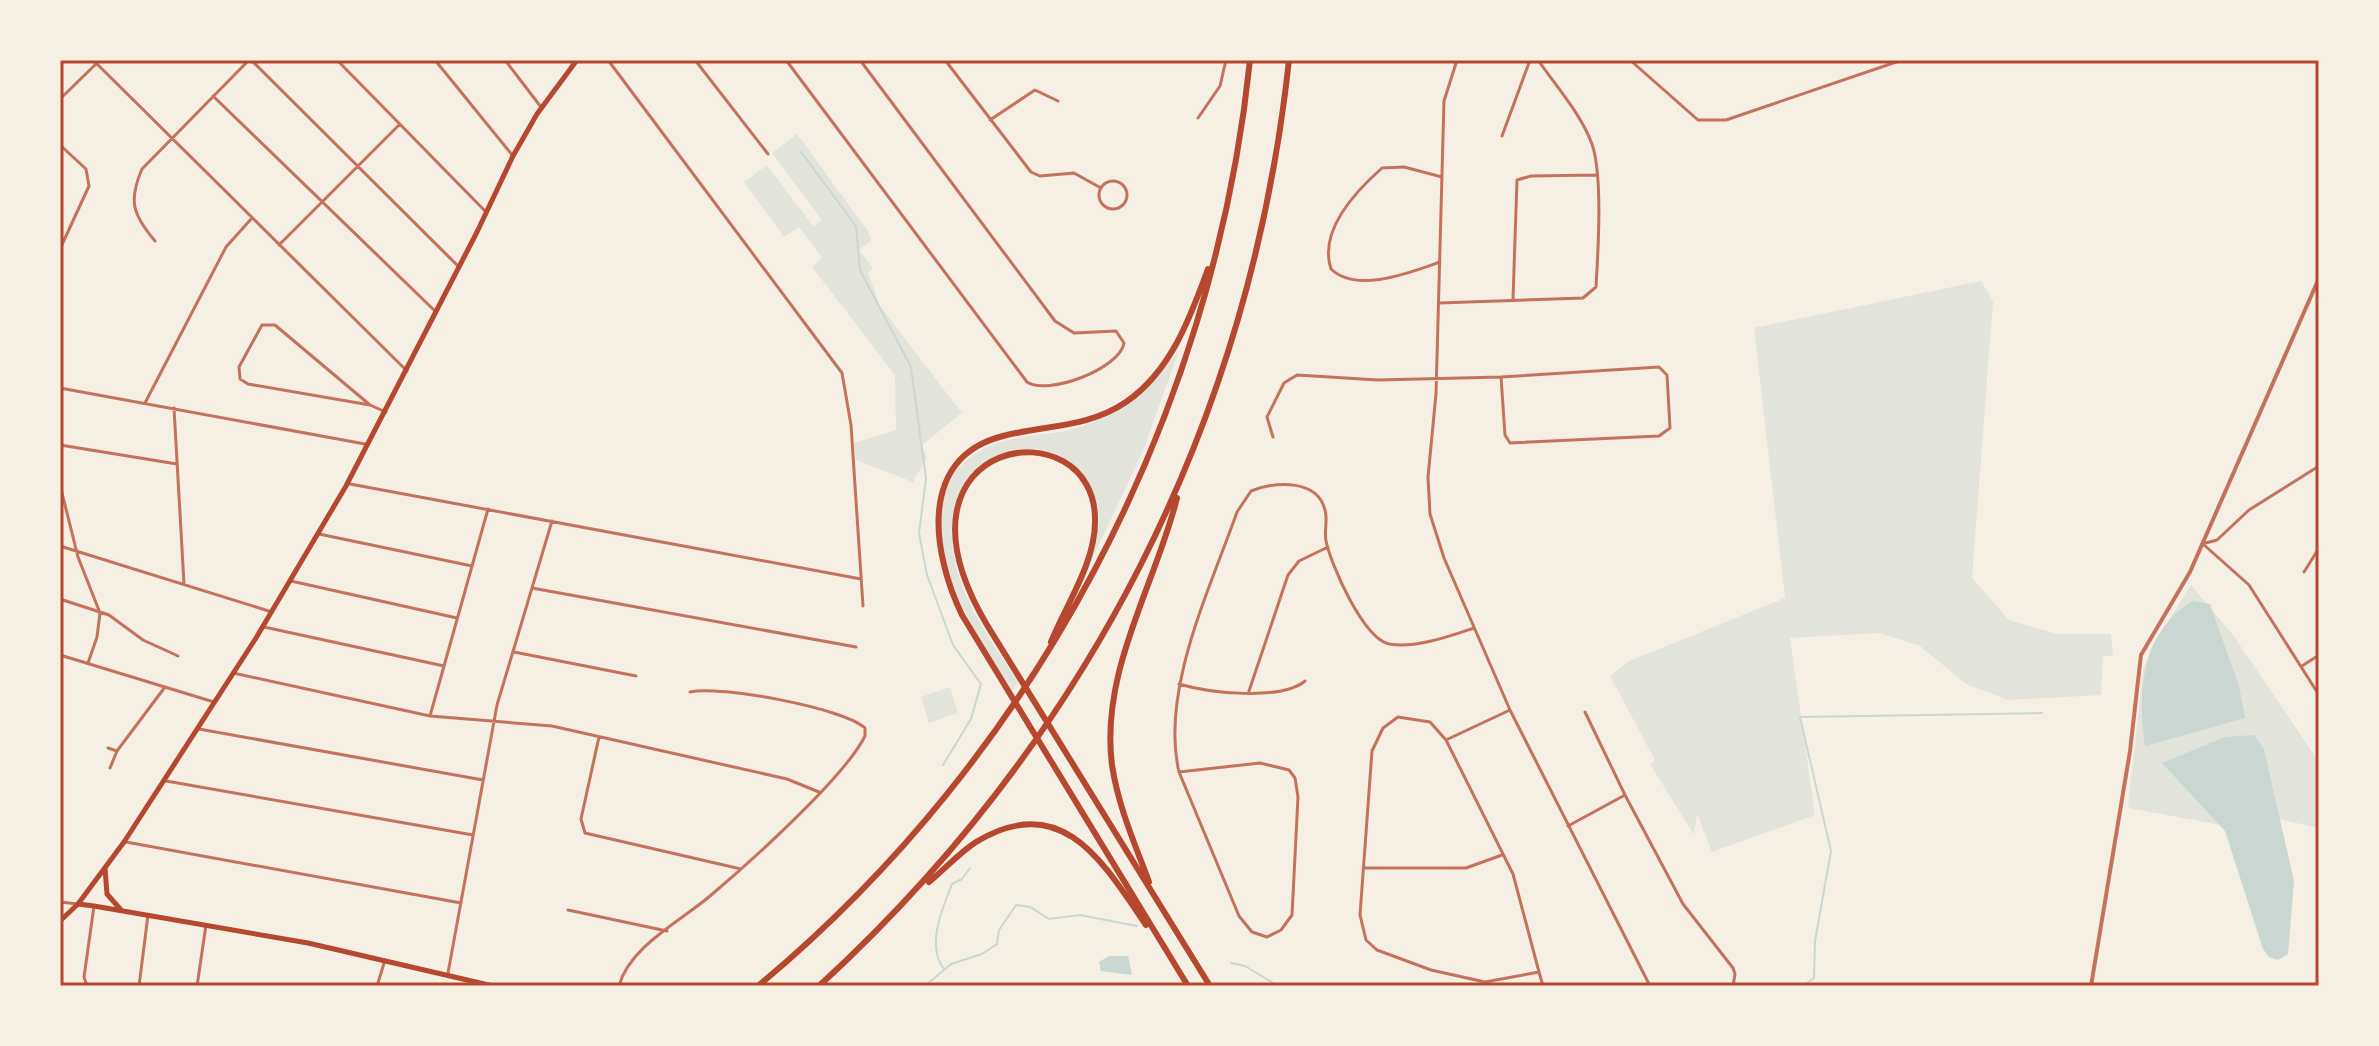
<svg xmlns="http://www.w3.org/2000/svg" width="2379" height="1046" viewBox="0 0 2379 1046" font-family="'Space Grotesk',sans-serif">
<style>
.green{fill:#e2e4dc}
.water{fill:#c9d6d2}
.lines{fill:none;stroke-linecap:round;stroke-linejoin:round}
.stream{stroke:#c9d6d2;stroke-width:2}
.minor{stroke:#c5725c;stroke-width:3}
.tertiary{stroke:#c5725c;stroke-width:4}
.secondary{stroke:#b5482f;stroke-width:5}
.primary{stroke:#b5482f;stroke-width:5}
.motorway{stroke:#b5482f;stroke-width:6}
.neatline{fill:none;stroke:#b5482f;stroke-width:3}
</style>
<rect width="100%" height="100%" fill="#f6efe4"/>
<path class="green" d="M797,134L868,231L871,240L859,250L873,268L868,273L880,306L962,413L922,445L927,458L913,482L856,460L854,443L896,430L895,375L812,267L822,258L799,227L784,237L744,182L767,165L813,226L822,220L772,153Z
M1981,281L1993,301L1972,578L2009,620L2057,634H2111L2113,656H2103L2101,695L2008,700L1966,684L1920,646L1879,633L1790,638L1815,815L1712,852L1697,814L1694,835L1650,764L1655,760L1610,676L1629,661L1785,598L1754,328Z
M1179,350L1143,451L1088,568C1090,548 1103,529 1097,504C1074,411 932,441 954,556C962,603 993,643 1018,682L1011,692C972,628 882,493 992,445C1015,436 1040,436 1064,431C1117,420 1148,392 1179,350Z
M2191,585L2233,635L2319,762V828L2278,819L2232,846L2222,825L2128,808L2143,671L2151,648Z
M950,687L958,713L929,723L921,697Z"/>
<path class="water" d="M2193,601L2210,604L2239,686L2245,718L2145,746C2137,694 2141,631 2193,601Z
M2254,735L2264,750L2294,881L2288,954L2278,960L2269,957L2263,949L2225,831L2162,763L2225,737Z
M1109,956H1128L1132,975L1101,971L1099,962Z"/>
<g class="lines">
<path class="stream" d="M801,152L856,226L860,270L911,367L926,479L919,533L927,575L953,645L981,684L971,719L943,765
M1231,963L1245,966L1278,986
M944,969C926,946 942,909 952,884L962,879L970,868
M925,986L951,964L982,954L997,944L999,930L1016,905L1030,907L1049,919L1080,915L1137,926
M1803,986L1814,978L1815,941L1831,851L1800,717L2042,713"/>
<path class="minor" d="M93,60L407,371
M251,60L459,267
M337,60L486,212
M435,60L513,156
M505,60L541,107
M608,60L842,373L851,425L863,606
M695,60L768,154
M786,60L1027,382C1047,396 1120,369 1124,343L1116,331L1074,333L1055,321L860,60
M945,60L1031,172L1040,176L1074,173L1101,188
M1457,60L1444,101L1436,394L1428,477L1430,514L1444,558L1510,710L1650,986
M1630,60L1698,120H1726L1902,60
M213,96L436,312
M60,99L96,64
M1198,118L1220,86L1226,60
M990,120L1035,90L1058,101
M1502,136L1530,60
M60,145L86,169L89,186L60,249
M1099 195a14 14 0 1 1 28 0a14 14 0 1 1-28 0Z
M155,241C133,215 128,201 142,169L249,60
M279,245L400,124
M1440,262C1411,272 1357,294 1331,269C1318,230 1356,191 1382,168L1404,167L1442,177
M1513,299L1517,180L1531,176L1597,175
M1439,303L1583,298L1596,287C1598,252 1603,176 1592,144C1581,114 1556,86 1538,60
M60,388L365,444
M145,403L226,247L252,218
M370,405L275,325H262L239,367L240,379L248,384L370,405L386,412
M174,408L184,584
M1273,437L1267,417L1284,383L1297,375L1378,380L1501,377L1505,435L1510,443L1659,436L1670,428L1667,375L1659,367L1501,377
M60,445L177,464
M350,484L861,579
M60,485L78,557L100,613L97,637L88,663
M319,534L472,566
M2202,544L2217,540L2249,510L2319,466
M2203,544L2249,585L2319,695
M60,546L272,612
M2304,572L2319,548
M291,581L457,618
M532,588L856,647
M60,599L109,615L143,640L178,656
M264,627L444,666
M514,652L636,676
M60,655L214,702
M2302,666L2319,655
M233,673L430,716L552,726L787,779L819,792
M1179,684C1209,693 1281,701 1305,681
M1249,691L1288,575L1299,561L1328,547
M1585,712L1625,795
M430,716L488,509
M1398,717L1430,722L1446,740L1513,874L1539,972L1485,982L1431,970L1377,950L1366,940L1360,915L1372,751L1383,728Z
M199,729L483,780
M599,737L581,819L585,833L741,869
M1446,740L1510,710
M108,748L117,751
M1260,763L1289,770L1295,778L1298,797L1292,915L1281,930L1267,937L1252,932L1239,916L1179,772Z
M110,768L117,751L165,687
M1179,772C1160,691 1210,589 1237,512L1251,491C1274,482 1317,478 1325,510C1328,520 1324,530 1326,541C1331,565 1363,638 1389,644C1414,649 1450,636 1474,628
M166,781L473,835
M1568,826L1625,795L1683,904L1733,968L1735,974L1733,986
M126,842L461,903
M1364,868H1466L1502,855
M60,902L78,904
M568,910L667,931
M1539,972L1543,986
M448,973L497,705L552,521
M87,986L84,977L94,906
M139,986L148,915
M197,986L206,925
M377,986L385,960
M619,986C629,947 681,921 710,896C748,864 845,777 865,736V728C844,708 719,685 690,692"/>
<path class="tertiary" d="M2091,986L2130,751L2141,655L2190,572L2319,278"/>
<path class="secondary" d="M78,904L124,842L256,638L346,486L477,232L513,156L537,114L577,60"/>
<path class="primary" d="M105,868L107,894L121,910
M60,921L78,904L94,906L308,943L493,986"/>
<path class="motorway" d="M1051,642C1066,605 1095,563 1095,522C1098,404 874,434 987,625L1210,986
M929,882C945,869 959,853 976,842C1062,790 1103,862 1146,925
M1149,882C1135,844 1118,806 1112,765C1100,671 1155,586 1177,498
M758,986C1035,756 1213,418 1250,60
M819,986C1087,740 1250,422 1289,60
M1188,986L962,615C933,555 916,458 1003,436C1045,425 1088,428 1126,402C1171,371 1190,318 1208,269"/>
</g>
<rect width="2379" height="1046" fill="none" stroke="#f6efe4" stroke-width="124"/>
<rect x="62" y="62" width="2255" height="922" class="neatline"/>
</svg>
